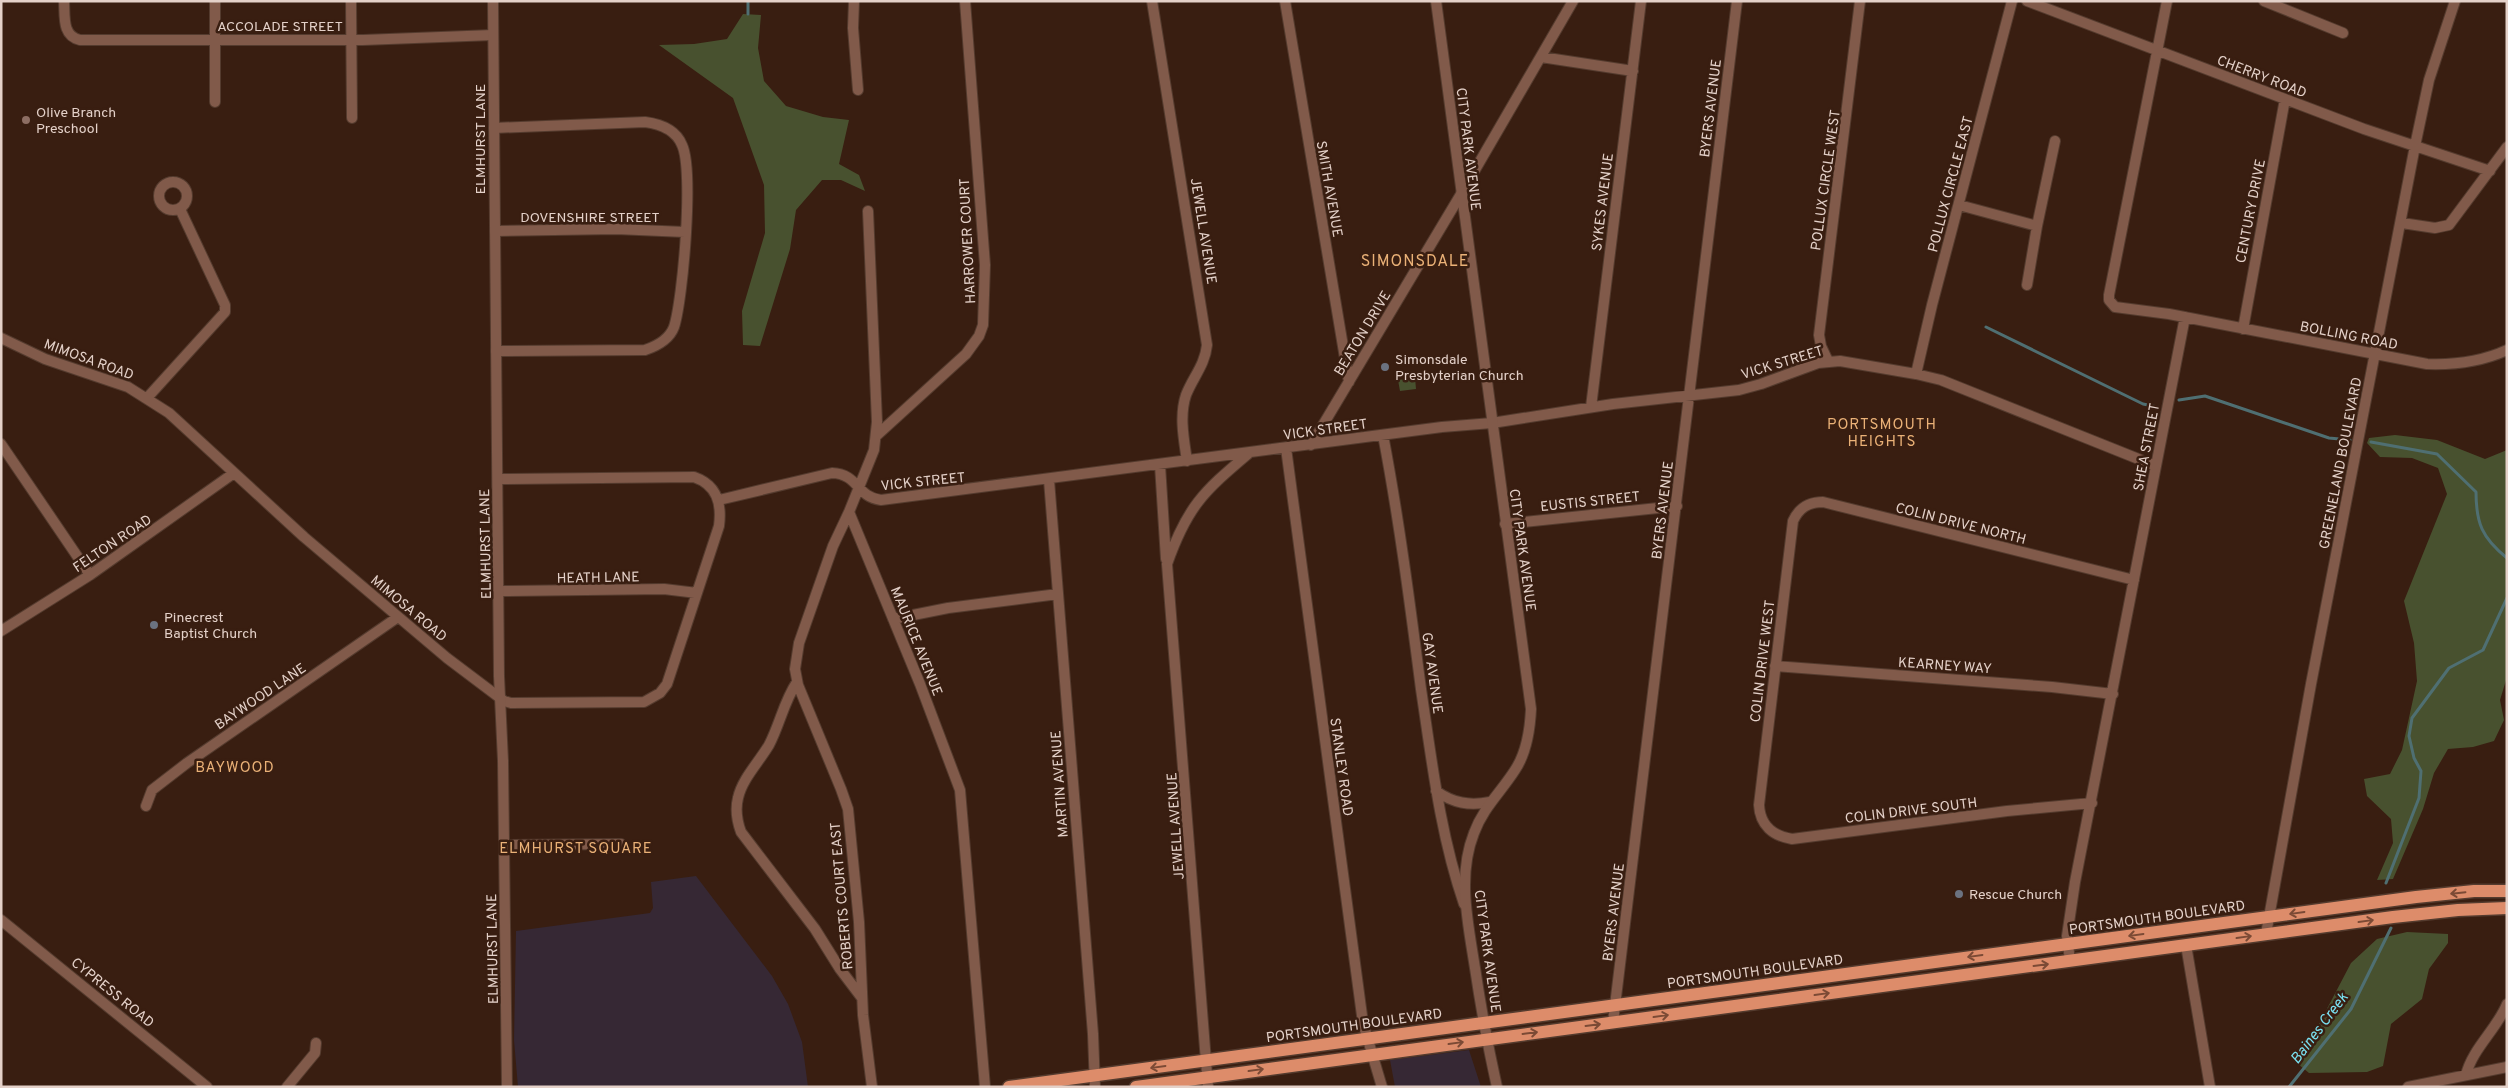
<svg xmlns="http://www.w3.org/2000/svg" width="2508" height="1088" viewBox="0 0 2508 1088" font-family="Overpass,sans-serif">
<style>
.commercial{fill:#362834}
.green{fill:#48512f}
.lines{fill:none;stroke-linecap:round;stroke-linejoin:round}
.stream{stroke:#4f6f72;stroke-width:3}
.minor-casing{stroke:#543b2e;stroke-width:12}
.tertiary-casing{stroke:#543b2e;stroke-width:12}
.primary-casing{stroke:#543b2e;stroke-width:15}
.minor{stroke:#815a4a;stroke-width:10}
.tertiary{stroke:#815a4a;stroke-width:10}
.primary{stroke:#dd8c6a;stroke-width:12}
.oneway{stroke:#7b4a35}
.education-dot{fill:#8d6e63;stroke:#391e11;stroke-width:2}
.worship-dot{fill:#6b7280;stroke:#391e11;stroke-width:2}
.labels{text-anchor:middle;stroke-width:5;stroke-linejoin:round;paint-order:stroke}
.street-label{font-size:14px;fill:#e4d1c9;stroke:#391e11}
.poi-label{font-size:14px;fill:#e4d1c9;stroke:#391e11;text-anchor:start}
.neighbourhood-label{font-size:15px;letter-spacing:1px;fill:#eab177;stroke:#391e11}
.water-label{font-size:15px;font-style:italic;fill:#7ae2f2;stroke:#391e11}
.quarter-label{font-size:16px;letter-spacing:1px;fill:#eab177;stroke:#391e11}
</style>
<rect width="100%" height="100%" fill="#391e11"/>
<path class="commercial" d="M696,876L772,976L788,1004L802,1042L808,1087H518L514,1040L516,931L650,913L653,908L651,882Z
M1469,1050L1481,1087H1395L1390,1060Z"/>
<path class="green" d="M743,14L761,15L758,48L764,81L786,106L823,117L849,120L839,164L859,175L865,191L841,180H822L796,210L790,249L760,346L743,345L742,311L765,233L764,185L733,98L659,45L694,44L727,39Z
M1415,378L1416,389L1400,391L1398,380Z
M2395,435L2437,440L2485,459L2507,450V677L2500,700L2504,720L2494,741L2473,747L2448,749L2434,773L2423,809L2393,879L2377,880L2393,843L2391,819L2367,796L2364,779L2390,774L2402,750L2417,681L2414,643L2404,601L2447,494L2438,468L2412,458L2380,457L2367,443L2369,438Z
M2407,932L2448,934V943L2429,969L2422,999L2391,1024L2383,1066L2367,1072L2309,1073L2298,1064L2351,963L2377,939Z"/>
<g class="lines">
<path class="stream" d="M748,14V1
M1986,327L2143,404L2158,407
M2179,400L2205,396L2329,438L2350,440
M2371,442L2437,454L2476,492C2476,523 2482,538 2507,558
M2386,883L2419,798L2421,771L2414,758L2409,736L2412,718L2449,668L2483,650L2507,598
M2289,1087L2351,1009L2391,928"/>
<g class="minor-casing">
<path id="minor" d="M64,1C65,17 62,36 80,40H363L493,35
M215,1V102
M351,1L352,118
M854,1L853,28L858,90
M1152,1L1207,345C1205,365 1193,377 1186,395C1179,416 1184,440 1187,461
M1285,1L1349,382
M2027,1L2364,129L2490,171
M2167,1L2109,295V300L2115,307L2169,314L2427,364C2455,365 2481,362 2507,350
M2264,1L2343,33
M1541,57L1633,71
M494,128L645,122C660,124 676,130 682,145C694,170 683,299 674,327C669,340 657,346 645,350L496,351
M159 196a14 14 0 1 1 28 0a14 14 0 1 1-28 0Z
M1959,205L2037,226L2055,141
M868,211L877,422L874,450L849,512L920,684L960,790L985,1087
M2402,223L2435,228L2449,225L2507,147
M495,231L616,229L685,232
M2027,285L2037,226
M2243,329L2285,99
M1,338L45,359L128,387L169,413L304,537L447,658L504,701L511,703L644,702L660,693L667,684L719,526C722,503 717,485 694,477L499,479
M1828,361L1821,346L1819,335L1860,1
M1916,374L1932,305L2012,1
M147,398L225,312V305L180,209
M1591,407L1641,1
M1383,435C1399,519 1410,604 1421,689C1432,762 1440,834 1464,904
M876,436L966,354L979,336L983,325L985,265L965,1
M1,444L90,575
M1311,445L1461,194L1573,1
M1286,448L1363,1023L1382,1087
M1160,465L1166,559
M1049,480L1093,1034L1095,1087
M719,500L832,473C859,474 856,497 881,500L1442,427L1492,423L1613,404L1739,390L1761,384L1818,363L1840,361L1916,374L1941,380L2156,466
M849,512L833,546L799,643L795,669L798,685L841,789L848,809L859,922L863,1015L872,1087
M1505,524L1677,506
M500,591L664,589L697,593
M893,619L948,608L1058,594
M1,631L90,575L234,473
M1775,666L2052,687L2113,694
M797,682C784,701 780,724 769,745C759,762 742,779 738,798C735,810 737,821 741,832L815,929L840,969L862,998
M1436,791C1453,803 1469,806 1490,802
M2092,803L2007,811L1792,839C1773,836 1760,825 1759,805L1793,521C1799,508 1808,502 1823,502L2134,580
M146,806L152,790L187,763L398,617
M504,845L621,844
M1,920L207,1087
M2266,934L2311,684L2415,146L2429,80L2455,1
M2186,945L2210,1087
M2070,961L2067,936L2075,882L2185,317
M1613,1022L1737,1
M2466,1075C2472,1049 2497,1029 2507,1004
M287,1087L315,1053L316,1043
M1208,1087L1167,564C1187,507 1203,492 1248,454
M2408,1087L2507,1067"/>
</g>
<g class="tertiary-casing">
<path id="tertiary" d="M493,1L499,676L503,761L507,1087
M1436,1L1531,709C1530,730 1527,752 1515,770C1501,792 1483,808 1474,833C1457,876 1468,923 1475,968C1481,1008 1488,1047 1497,1087"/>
</g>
<g class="primary-casing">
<path id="primary" d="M1009,1087L2416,897L2474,891H2507
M1136,1087L2393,917L2458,910L2507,908"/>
</g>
<use href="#minor" class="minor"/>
<use href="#tertiary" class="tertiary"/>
<use href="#primary" class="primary"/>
</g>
<defs><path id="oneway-shaft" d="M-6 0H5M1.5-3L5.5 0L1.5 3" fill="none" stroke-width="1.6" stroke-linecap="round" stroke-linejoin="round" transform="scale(1.25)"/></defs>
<g class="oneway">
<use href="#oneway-shaft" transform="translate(2458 893) rotate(174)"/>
<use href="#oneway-shaft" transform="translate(2297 913) rotate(172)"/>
<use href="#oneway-shaft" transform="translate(2366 921) rotate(-8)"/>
<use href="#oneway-shaft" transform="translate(2136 935) rotate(172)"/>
<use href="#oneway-shaft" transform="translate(2244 937) rotate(-8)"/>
<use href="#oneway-shaft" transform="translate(1975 956) rotate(172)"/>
<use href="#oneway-shaft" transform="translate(2041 965) rotate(-7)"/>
<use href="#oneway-shaft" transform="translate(1822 994) rotate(-8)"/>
<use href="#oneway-shaft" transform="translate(1661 1016) rotate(-8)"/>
<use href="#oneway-shaft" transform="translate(1593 1025) rotate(-7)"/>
<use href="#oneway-shaft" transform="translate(1530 1033) rotate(-7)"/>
<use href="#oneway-shaft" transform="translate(1456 1043) rotate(-8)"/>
<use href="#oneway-shaft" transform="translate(1158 1067) rotate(172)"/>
<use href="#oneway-shaft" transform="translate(1256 1070) rotate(-8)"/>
</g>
<circle class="education-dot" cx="26" cy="120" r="5"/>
<g class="worship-dot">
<circle cx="1385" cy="367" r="5"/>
<circle cx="154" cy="625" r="5"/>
<circle cx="1959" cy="894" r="5"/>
</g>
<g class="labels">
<g class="street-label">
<text x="280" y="31">ACCOLADE STREET</text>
<text transform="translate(2262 76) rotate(21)" y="5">CHERRY ROAD</text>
<text transform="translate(1710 108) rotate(-83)" y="5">BYERS AVENUE</text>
<text transform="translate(480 139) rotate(-90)" y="5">ELMHURST LANE</text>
<text transform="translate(1469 149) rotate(83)" y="5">CITY PARK AVENUE</text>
<text transform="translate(1825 180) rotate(-82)" y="5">POLLUX CIRCLE WEST</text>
<text transform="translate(1950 184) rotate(-75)" y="5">POLLUX CIRCLE EAST</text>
<text transform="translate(1330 189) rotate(80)" y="5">SMITH AVENUE</text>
<text transform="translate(1602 202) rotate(-83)" y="5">SYKES AVENUE</text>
<text transform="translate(2250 211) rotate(-79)" y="5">CENTURY DRIVE</text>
<text x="590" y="222">DOVENSHIRE STREET</text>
<text transform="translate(1204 231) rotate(81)" y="5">JEWELL AVENUE</text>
<text transform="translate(967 241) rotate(-93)" y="5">HARROWER COURT</text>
<text transform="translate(1362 333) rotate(-59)" y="5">BEATON DRIVE</text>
<text transform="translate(2349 335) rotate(11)" y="5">BOLLING ROAD</text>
<text transform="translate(89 359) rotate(20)" y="5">MIMOSA ROAD</text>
<text transform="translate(1782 362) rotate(-17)" y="5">VICK STREET</text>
<text transform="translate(1325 429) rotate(-8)" y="5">VICK STREET</text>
<text transform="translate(2146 447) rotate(-79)" y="5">SHEA STREET</text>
<text transform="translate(2340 463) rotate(-79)" y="5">GREENELAND BOULEVARD</text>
<text transform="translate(923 481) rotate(-6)" y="5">VICK STREET</text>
<text transform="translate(1590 501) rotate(-6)" y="5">EUSTIS STREET</text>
<text transform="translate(1662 510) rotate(-83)" y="5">BYERS AVENUE</text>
<text transform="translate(1961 523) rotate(14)" y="5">COLIN DRIVE NORTH</text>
<text transform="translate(112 543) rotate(-34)" y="5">FELTON ROAD</text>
<text transform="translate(485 544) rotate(-91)" y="5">ELMHURST LANE</text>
<text transform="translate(1523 550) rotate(82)" y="5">CITY PARK AVENUE</text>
<text transform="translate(598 577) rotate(-1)" y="5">HEATH LANE</text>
<text transform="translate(409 608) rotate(40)" y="5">MIMOSA ROAD</text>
<text transform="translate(917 641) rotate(68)" y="5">MAURICE AVENUE</text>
<text transform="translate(1762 661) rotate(-83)" y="5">COLIN DRIVE WEST</text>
<text transform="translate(1945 665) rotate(4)" y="5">KEARNEY WAY</text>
<text transform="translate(1433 673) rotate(82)" y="5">GAY AVENUE</text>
<text transform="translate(260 696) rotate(-34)" y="5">BAYWOOD LANE</text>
<text transform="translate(1342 767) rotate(82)" y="5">STANLEY ROAD</text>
<text transform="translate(1059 784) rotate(-94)" y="5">MARTIN AVENUE</text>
<text transform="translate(1911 810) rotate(-7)" y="5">COLIN DRIVE SOUTH</text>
<text transform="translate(1175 826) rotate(-94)" y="5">JEWELL AVENUE</text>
<text transform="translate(841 896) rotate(-95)" y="5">ROBERTS COURT EAST</text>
<text transform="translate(1613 912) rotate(-83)" y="5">BYERS AVENUE</text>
<text transform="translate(2157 917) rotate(-8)" y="5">PORTSMOUTH BOULEVARD</text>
<text transform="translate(492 949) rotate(-91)" y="5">ELMHURST LANE</text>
<text transform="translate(1488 951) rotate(82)" y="5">CITY PARK AVENUE</text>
<text transform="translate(1755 971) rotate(-8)" y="5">PORTSMOUTH BOULEVARD</text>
<text transform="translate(113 992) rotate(39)" y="5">CYPRESS ROAD</text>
<text transform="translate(1354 1025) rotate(-8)" y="5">PORTSMOUTH BOULEVARD</text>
</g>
<g class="poi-label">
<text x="36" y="117">Olive Branch<tspan x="36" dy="16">Preschool</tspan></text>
<text x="1395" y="364">Simonsdale<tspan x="1395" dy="16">Presbyterian Church</tspan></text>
<text x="164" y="622">Pinecrest<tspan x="164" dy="16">Baptist Church</tspan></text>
<text x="1969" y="899">Rescue Church</text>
</g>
<g class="neighbourhood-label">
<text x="1882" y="429">PORTSMOUTH<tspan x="1882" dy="17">HEIGHTS</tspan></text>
<text x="235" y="772">BAYWOOD</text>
<text x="576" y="853">ELMHURST SQUARE</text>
</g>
<g class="water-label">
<text transform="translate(2319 1028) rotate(-53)" y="5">Baines Creek</text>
</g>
<g class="quarter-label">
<text x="1415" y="266">SIMONSDALE</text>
</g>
</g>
<rect width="2508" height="1088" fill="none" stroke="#e4d1c9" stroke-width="5"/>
</svg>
